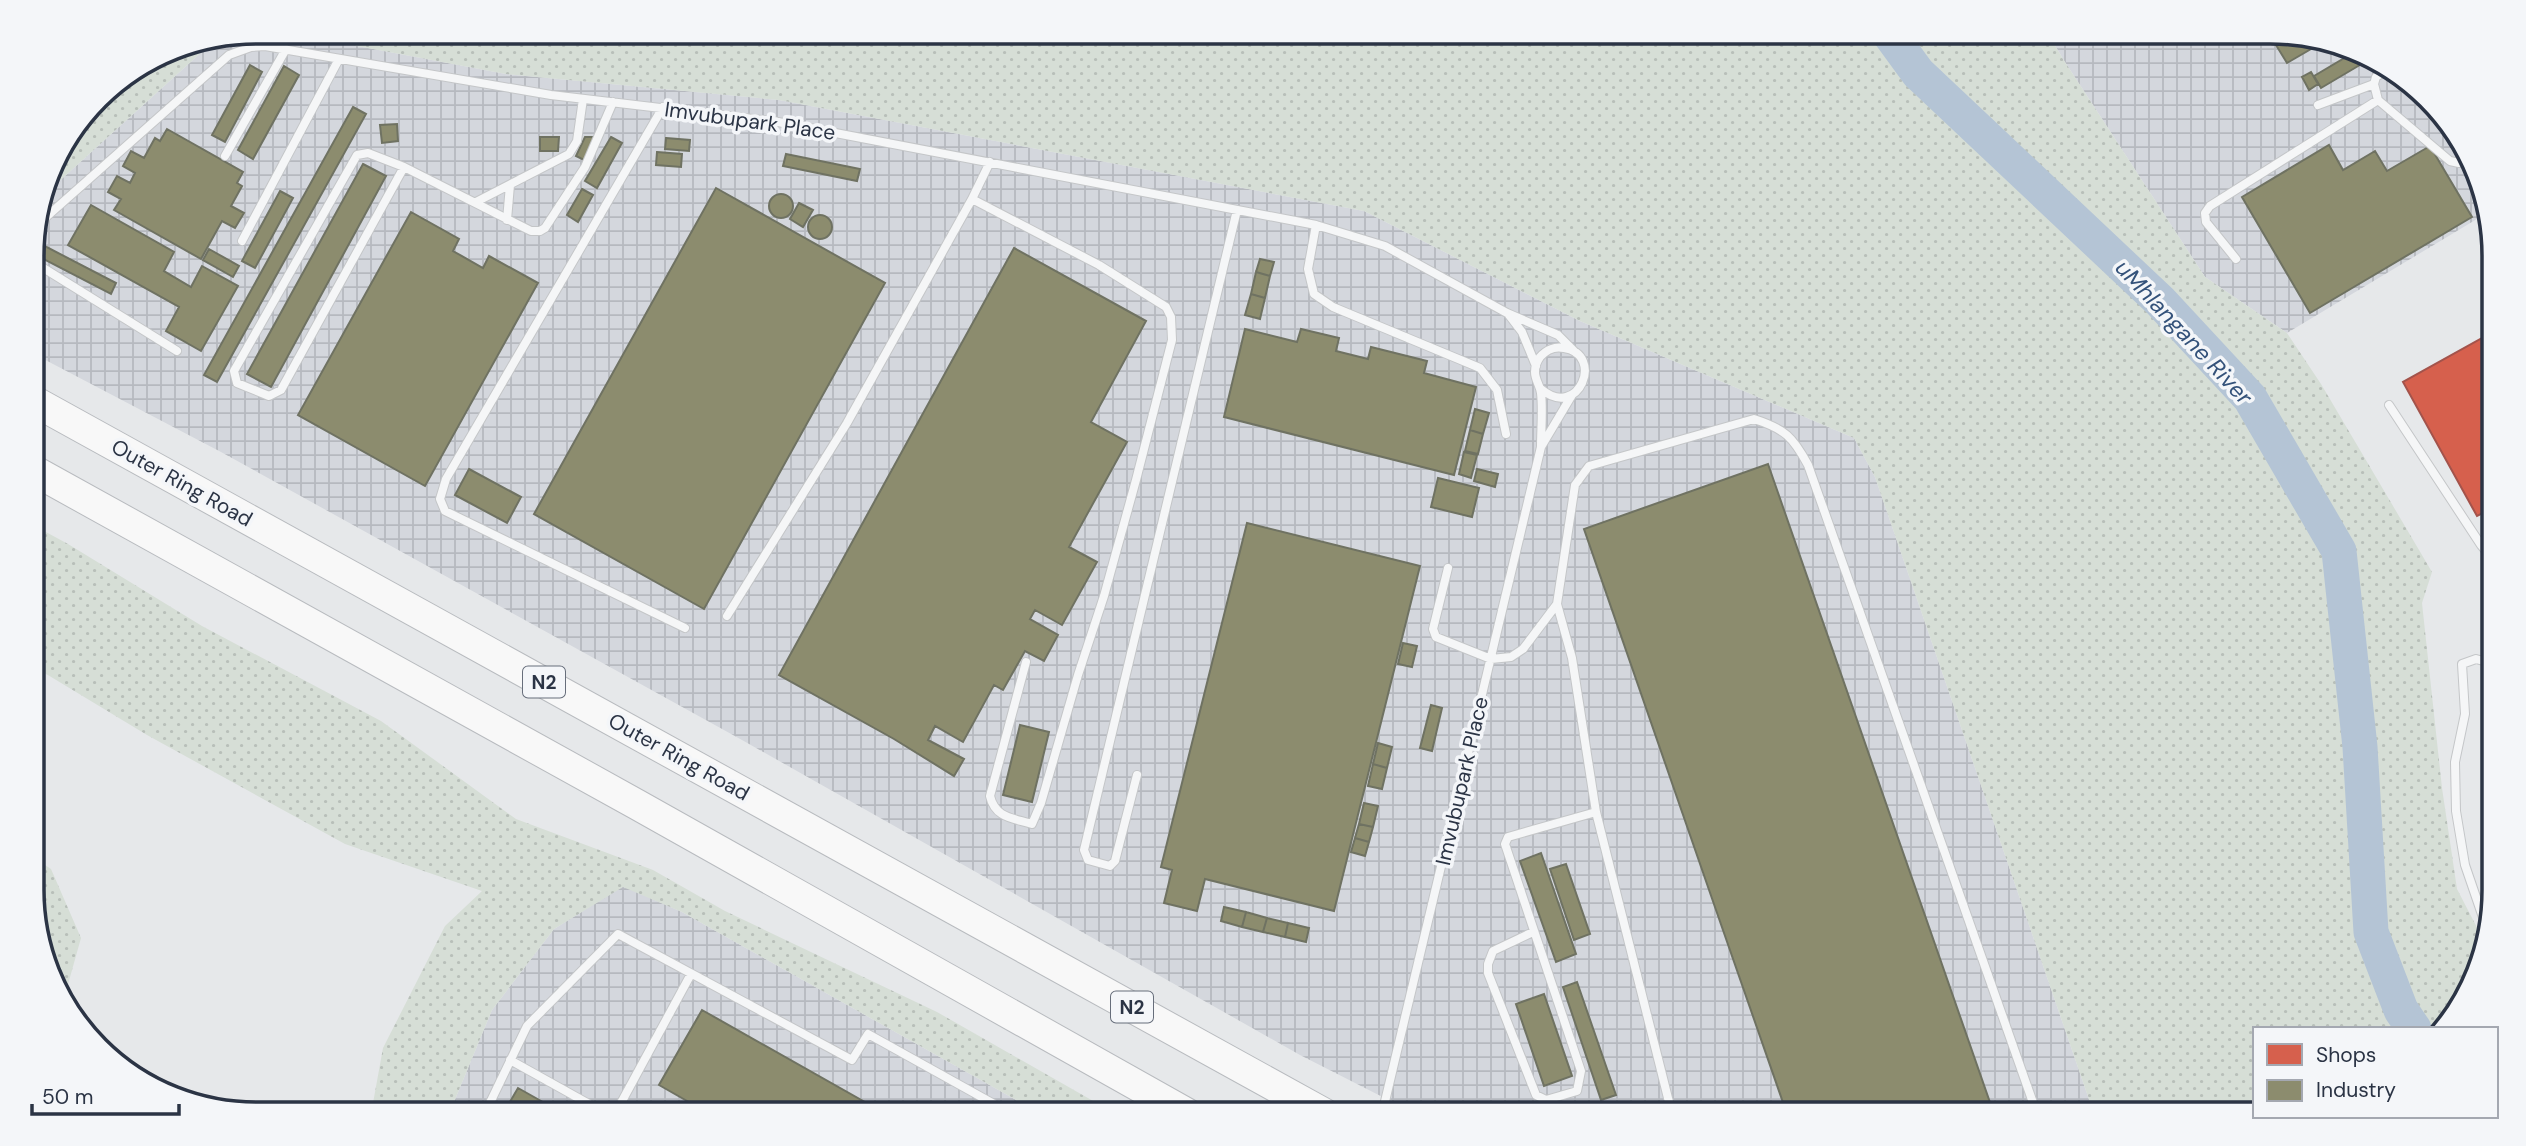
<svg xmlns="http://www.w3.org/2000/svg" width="2526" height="1146" viewBox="0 0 2526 1146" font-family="'DM Sans',sans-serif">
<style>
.industrial{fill:url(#industrial-grid)}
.grass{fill:url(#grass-dots)}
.shops{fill:#d6604d;stroke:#a3534b;stroke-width:2}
.industry{fill:#8c8c6e;stroke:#6f7262;stroke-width:2}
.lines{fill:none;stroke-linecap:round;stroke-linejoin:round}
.stream{stroke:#b4c4d5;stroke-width:6}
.river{stroke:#b4c4d5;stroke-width:35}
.service-casing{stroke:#c4c6c8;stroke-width:10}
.motorway-casing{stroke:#b8bbbf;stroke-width:32}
.service{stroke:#f5f6f7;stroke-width:8}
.motorway{stroke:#f8f8f8;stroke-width:30}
.labels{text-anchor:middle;stroke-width:7;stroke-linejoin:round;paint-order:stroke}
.shield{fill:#f4f6f9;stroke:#676e7b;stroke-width:2}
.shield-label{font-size:19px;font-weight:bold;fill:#2b3445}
.street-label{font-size:21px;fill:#2b3445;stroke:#f4f6f9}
.water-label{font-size:23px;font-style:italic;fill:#34527a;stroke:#f4f6f9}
.rim{fill:none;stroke:#2b3445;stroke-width:3.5}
</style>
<defs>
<pattern id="industrial-grid" width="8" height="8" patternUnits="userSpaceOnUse" patternTransform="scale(1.75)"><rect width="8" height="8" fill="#d4d7dd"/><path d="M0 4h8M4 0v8" fill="none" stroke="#b6b9bf"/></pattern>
<pattern id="grass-dots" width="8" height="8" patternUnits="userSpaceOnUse" patternTransform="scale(1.75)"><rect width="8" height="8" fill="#d6ded6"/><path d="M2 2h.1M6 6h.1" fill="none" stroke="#b8bfb9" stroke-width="1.8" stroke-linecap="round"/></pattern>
</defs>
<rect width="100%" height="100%" fill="#e6e8ea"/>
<path class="industrial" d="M255,32H283L506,74L779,100L1364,211L1580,321L1854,438L1875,477L2094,1114H1416L1300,1055L742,740L221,452L32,353V240L44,195L216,39Z
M2047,32H2271L2357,49L2448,119L2487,213L2287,333L2205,277L2063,59Z
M623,886L682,912L1041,1114H449L492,1010L554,929Z"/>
<path class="grass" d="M283,32H2047L2063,59L2205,277L2287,333L2321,384L2432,572L2422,603L2442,788L2457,889L2484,941L2477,977L2446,1029H2255V1114H2094L1875,477L1854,438L1580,321L1364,211L779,100L506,74Z
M216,39L44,195L55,156L107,87L170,48Z
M33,525L68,544L202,626L381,721L516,819L653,870L725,911L937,1012L1116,1114H1041L682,912L623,887L554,929L492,1010L449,1114H371L383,1048L445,926L482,891L345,844L147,735L33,666Z
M33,857L51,869L81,938L65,995L33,920Z"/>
<path class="shops" d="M2493,332V517L2489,510L2477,516L2403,382Z"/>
<path class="industry" d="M2268,32H2271L2323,42L2287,63Z
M2358,50L2370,59L2321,88L2314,76Z
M250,65L262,72L225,142L212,135Z
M284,66L299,75L253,159L238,150Z
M2311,72L2318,84L2309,90L2302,77Z
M353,107L366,114L217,382L204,375Z
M397,124L398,141L382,143L380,125Z
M167,129L243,172L237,183L242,186L231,206L244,213L235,228L222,221L201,259L114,210L121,199L108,192L117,176L130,183L135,173L123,166L131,151L144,158L155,138L160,141Z
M540,137H559L558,151H540Z
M585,137H594L584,160L576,156Z
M611,137L622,143L597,188L585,181Z
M666,138L690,140L689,151L665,149Z
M2329,145L2343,170L2375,151L2387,171L2430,146L2472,217L2310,313L2242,197Z
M657,152L682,154L681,167L656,165Z
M786,154L860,169L857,181L783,166Z
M363,164L386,176L271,387L247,374Z
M716,188L885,283L704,609L534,514Z
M582,189L593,195L578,222L567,215Z
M280,191L293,198L255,268L242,261Z
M769 206a12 12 0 1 1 24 0a12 12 0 1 1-24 0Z
M799,203L813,210L803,227L790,219Z
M91,205L174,252L164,271L191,287L202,266L238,286L201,351L166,331L179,307L68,245Z
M411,212L459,239L453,251L483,268L489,256L538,283L425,486L298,415Z
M808 227a12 12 0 1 1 24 0a12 12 0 1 1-24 0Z
M35,241L116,283L111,294L32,253Z
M1014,248L1146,321L1091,422L1127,442L1069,547L1097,562L1062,625L1035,610L1030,619L1058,635L1044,661L1025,651L1003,690L994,685L963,742L935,726L928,740L964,759L954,776L894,739L779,675Z
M209,249L239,266L233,277L203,260Z
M1260,259L1274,262L1270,276L1256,272Z
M1256,272L1270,276L1265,298L1251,294Z
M1251,294L1265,298L1260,319L1245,315Z
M1245,329L1297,342L1301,329L1339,338L1336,351L1368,359L1371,347L1427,361L1424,373L1476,387L1454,475L1224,417Z
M1475,409L1489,413L1483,434L1470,430Z
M1470,430L1483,434L1478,454L1465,451Z
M1464,452L1477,455L1471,478L1459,474Z
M1768,464L1994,1114H1787L1716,910L1584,529Z
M469,469L521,497L507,523L455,495Z
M1477,469L1498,474L1495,487L1474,481Z
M1438,478L1479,488L1472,517L1431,507Z
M1247,523L1420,566L1334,911L1205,879L1197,911L1164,903L1172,870L1161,867Z
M1403,643L1417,646L1412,667L1398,664Z
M1431,705L1442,708L1432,751L1420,748Z
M1020,725L1049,732L1032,802L1003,795Z
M1378,743L1392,747L1387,768L1373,764Z
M1373,764L1387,768L1382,789L1368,786Z
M1364,803L1378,806L1373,827L1359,824Z
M1359,824L1373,827L1369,842L1355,838Z
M1355,838L1369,842L1365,856L1351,852Z
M1541,853L1576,954L1556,962L1520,861Z
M1566,864L1590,934L1574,940L1550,869Z
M1224,907L1246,912L1242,927L1221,921Z
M1246,912L1267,918L1263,932L1242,927Z
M1267,918L1288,923L1285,937L1263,932Z
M1288,923L1309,928L1306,942L1285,937Z
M1577,982L1616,1095L1601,1100L1563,987Z
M1544,994L1572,1076L1544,1086L1516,1004Z
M702,1010L886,1114H710L659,1085Z
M518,1088L564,1114H503Z"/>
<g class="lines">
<path class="stream" d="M40,936L48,943L69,1006"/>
<path class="river" d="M1888,32L1918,73L2160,301L2250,398L2339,551L2360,747L2371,932L2401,1010L2414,1029"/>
<g class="service-casing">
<path id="service" d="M2385,71L2376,77L2374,84L2378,100L2450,161L2459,163L2465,159
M2318,105L2374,84
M663,107L446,479L440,499L445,511L685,628
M225,156L286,49
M990,162L972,199L1099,265L1166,307L1171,317L1172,340L1136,480L1104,596L1078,675L1041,803L1032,824C1013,818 995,818 990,796L1026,662
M404,167L368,153L357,155L234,371L237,383L269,396L281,390L404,167L531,231H540L545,228L585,167L613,102
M476,202L569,154L577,141L583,99
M507,220L510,185
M1316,225L1308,269L1314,294L1333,307L1480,368L1497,390L1506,434
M36,226L229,55L251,47L265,46L551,95L778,122L1316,225L1385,246L1507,313L1558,335L1576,353
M242,241L339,59
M2236,259L2206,222L2205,213L2210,206L2378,100
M32,261L177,351
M1509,315L1522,332L1536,366
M2389,405L2481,545L2494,561
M1541,447L1572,395
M1448,568L1433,629L1436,637L1491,659L1511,657L1523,649L1557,604L1575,485L1589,466L1754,419C1785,429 1793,437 1808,465L2037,1114
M1557,604L1572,658L1596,812
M727,616L847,423L972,199
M1137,775L1115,861L1110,866L1088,860L1084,850L1237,210
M2487,929L2465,865L2456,811L2455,762L2465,714L2462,664L2476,659L2494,664
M1533,932L1493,951L1488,964V973L1536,1095L1546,1100L1577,1091L1581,1071L1505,844L1508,837L1596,812L1672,1114
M510,1060L607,1114
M487,1114L486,1111L527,1026L618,934L852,1060L868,1034L1012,1114
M615,1114L691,974
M1382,1114L1541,447C1541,429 1543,410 1541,393C1540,385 1535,380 1535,372C1535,367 1537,361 1540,357C1546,350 1555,346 1564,348C1605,354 1579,421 1541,389"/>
</g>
<g class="motorway-casing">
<path id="motorway" d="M32,400L1325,1114
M33,470L636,804L1188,1114"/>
</g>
<use href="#service" class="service"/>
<use href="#motorway" class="motorway"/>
</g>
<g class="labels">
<g class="shield">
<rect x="523" y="666.5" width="42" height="31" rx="5"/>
<rect x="1111" y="991.5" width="42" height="31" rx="5"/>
</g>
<g class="shield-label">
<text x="544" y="689">N2</text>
<text x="1132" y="1014">N2</text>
</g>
<g class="street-label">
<text transform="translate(750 121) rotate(8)" y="7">Imvubupark Place</text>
<text transform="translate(182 483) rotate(29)" y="7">Outer Ring Road</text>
<text transform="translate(679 757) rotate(29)" y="7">Outer Ring Road</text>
<text transform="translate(1462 781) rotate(-77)" y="7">Imvubupark Place</text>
</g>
<g class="water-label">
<text transform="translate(2184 332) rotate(47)" y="8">uMhlangane River</text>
</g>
</g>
<path d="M0 0H2526V1146H0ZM256 44H2270A212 212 0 0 1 2482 256V890A212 212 0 0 1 2270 1102H256A212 212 0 0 1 44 890V256A212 212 0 0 1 256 44Z" fill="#f4f6f9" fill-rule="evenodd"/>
<path class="rim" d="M256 44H2270A212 212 0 0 1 2482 256V890A212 212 0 0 1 2270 1102H256A212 212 0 0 1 44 890V256A212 212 0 0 1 256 44Z"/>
<rect x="2253" y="1027" width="245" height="91" fill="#f4f6f9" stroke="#a4a8b1" stroke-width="2"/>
<rect x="2267" y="1044" width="35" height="21" fill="#d6604d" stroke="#a4a8b1" stroke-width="2"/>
<text x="2316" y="1062" font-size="21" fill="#2b3445">Shops</text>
<rect x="2267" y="1080" width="35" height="21" fill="#8c8c6e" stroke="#a4a8b1" stroke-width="2"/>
<text x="2316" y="1097" font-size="21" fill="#2b3445">Industry</text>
<path d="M32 1104v10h147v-10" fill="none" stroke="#2b3445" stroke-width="3.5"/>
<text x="42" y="1104" font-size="21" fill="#2b3445" stroke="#f4f6f9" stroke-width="5" paint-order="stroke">50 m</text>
</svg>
